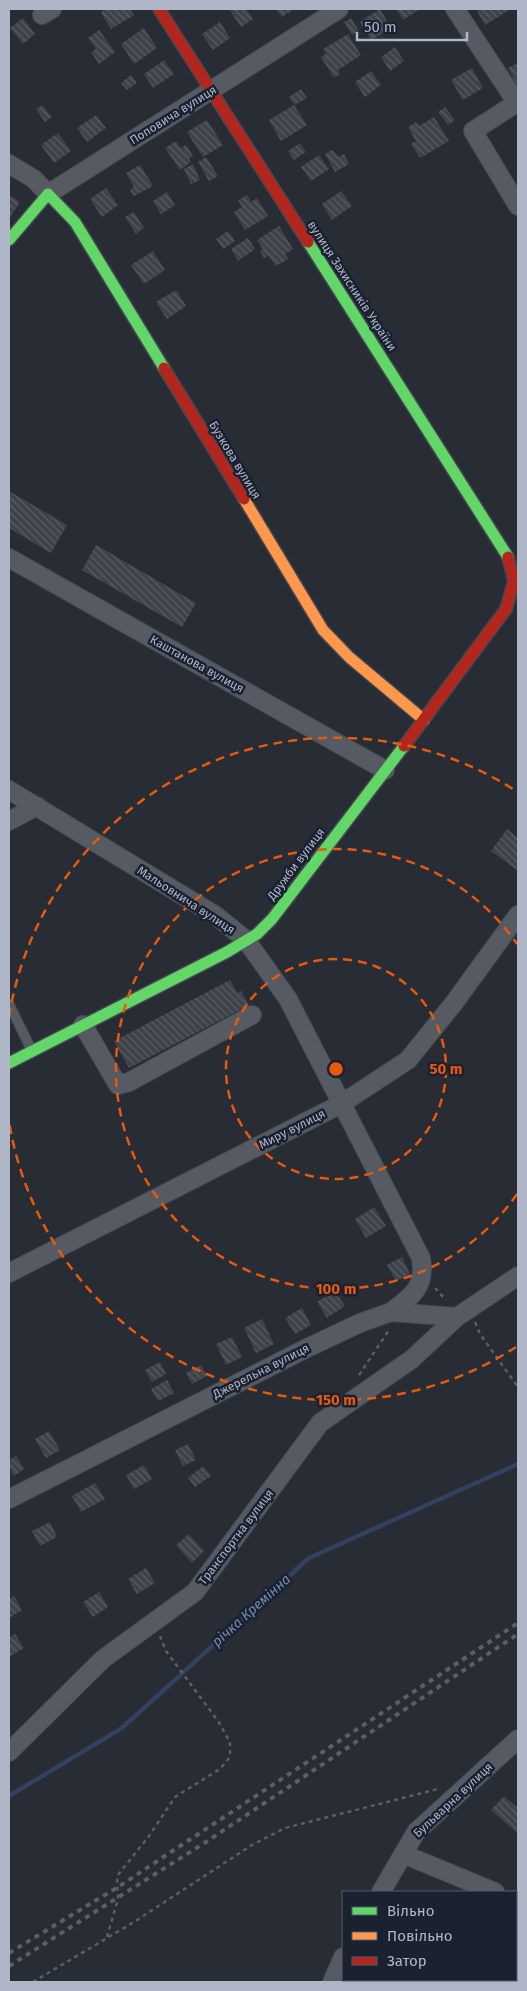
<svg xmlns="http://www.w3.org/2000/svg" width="527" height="1991" viewBox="0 0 527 1991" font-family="'Fira Sans',sans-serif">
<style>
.water{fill:#32415f}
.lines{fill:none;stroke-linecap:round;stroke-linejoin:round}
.stream{stroke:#32415f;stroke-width:4.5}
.building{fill:url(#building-back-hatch)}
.lane-casing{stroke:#444850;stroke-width:11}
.street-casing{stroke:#444850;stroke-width:20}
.fast-casing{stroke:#444850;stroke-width:14}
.slow-casing{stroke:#444850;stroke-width:14}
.jam-casing{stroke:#444850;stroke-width:14}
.path{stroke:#5a5e66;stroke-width:2.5;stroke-dasharray:4 4;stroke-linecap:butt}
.lane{stroke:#565a63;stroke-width:9}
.street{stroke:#565a63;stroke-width:18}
.fast{stroke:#63d668;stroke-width:11}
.slow{stroke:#ff974d;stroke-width:11}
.jam{stroke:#b3261e;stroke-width:11}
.rail{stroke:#5a5e66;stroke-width:4;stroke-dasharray:5 5;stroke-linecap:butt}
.ring{fill:none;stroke:#e8590c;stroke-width:2.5;stroke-dasharray:9 6}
.labels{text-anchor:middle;stroke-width:5;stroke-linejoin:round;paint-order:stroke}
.street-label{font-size:12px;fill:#afb6c7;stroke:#1a2130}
.water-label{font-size:14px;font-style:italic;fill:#758ab1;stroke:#1a2130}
.centre{fill:#e8590c;stroke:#1a2130;stroke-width:2.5}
.ring-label{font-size:15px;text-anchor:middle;font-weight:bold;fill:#e8590c;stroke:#1a2130;stroke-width:5;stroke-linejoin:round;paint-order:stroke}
</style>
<defs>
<pattern id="building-back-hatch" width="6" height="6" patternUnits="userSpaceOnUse" patternTransform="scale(1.25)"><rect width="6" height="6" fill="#3e424b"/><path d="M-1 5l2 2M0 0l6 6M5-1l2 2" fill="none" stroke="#575b63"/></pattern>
</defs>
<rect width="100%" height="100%" fill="#272c35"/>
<path class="water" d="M516,1921L518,1922V1982H347L348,1980H516Z"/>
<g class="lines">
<path class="stream" d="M9,1796L122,1728L309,1558L518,1464"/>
</g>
<path class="building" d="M104,9H130L134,15L111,29L101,13Z
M229,9H246L253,19L241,27Z
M276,9H294L282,17Z
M380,9L391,28L371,40L360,22Z
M396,9H420L403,20Z
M476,9H511L485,25Z
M23,18L35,34L23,44L10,28Z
M351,18L359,31L352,35L344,22Z
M220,22L230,38L213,50L202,34Z
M144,28L157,48L134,64L121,44Z
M99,30L115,52L99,64L91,52L96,49L88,38Z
M348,34L361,55L338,70L340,74L334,78L321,57L326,54L323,49Z
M395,47L404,61L390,71L381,57Z
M164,60L174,74L153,88L144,74Z
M518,63V87L508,68Z
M472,68L483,88L463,100L451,80Z
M371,71L381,85L365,97L355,82Z
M131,75L137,83L127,90L121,83Z
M301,89L307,98L295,105L289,97Z
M42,105L52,117L45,122L36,109Z
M294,105L307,125L281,141L269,120Z
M445,107L455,120L448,125L438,112Z
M96,115L106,128L87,142L77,128Z
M434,117L449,141L420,158L411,144L416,141L408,127L416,122L419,126Z
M207,120L223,145L203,157L187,132Z
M58,133L71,151L54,163L41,145Z
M176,141L181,148L186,145L193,156L189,159L191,162L180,170L165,148Z
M300,143L306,152L294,160L288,151Z
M332,150L339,157L344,154L349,164L335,172L325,154Z
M319,155L329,169L311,181L301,167Z
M206,157L218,176L209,181L198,162Z
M193,164L200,180L191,184L184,169Z
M140,165L153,186L134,196L130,190L134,187L126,173Z
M106,188L118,205L102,217L90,199Z
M341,191L352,206L332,220L322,204Z
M167,192L175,205L161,214L153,201Z
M9,195L20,202L9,219Z
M247,195L251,202L257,198L268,216L245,230L234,212L242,207L238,200Z
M134,212L144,228L136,234L125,217Z
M279,226L293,249L285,254L288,259L276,266L268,256L264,258L260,251L263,249L257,240Z
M228,231L235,241L223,249L216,239Z
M248,238L255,249L238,261L231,249Z
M153,251L165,270L144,284L131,265Z
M176,290L186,306L167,319L156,302Z
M9,491L67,525L51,553L9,528Z
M96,545L196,603L182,627L82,570Z
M507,829L518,838V871L491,851Z
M230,980L237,993L241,991L249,1005L129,1068L114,1041Z
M374,1207L386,1226L366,1238L355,1219Z
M402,1257L410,1274L396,1281L387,1265Z
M335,1291L345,1306L327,1318L317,1302Z
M302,1308L311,1325L295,1334L285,1318Z
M262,1319L274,1344L256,1353L244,1328Z
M232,1337L242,1357L226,1365L216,1344Z
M160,1362L166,1374L152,1382L145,1370Z
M201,1365L207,1376L192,1384L186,1373Z
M167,1380L174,1393L158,1401L151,1389Z
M49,1431L60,1450L46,1458L35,1439Z
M188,1444L196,1460L183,1466L175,1450Z
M16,1456L24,1469L14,1476L9,1468V1460Z
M144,1465L152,1479L134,1489L126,1475Z
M203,1466L211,1476L195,1487L188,1478Z
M95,1483L105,1499L81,1512L72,1496Z
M50,1522L57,1537L40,1546L32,1531Z
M189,1534L204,1551L192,1563L176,1545Z
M146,1568L155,1583L137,1594L128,1579Z
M99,1592L108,1607L93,1617L83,1602Z
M14,1596L22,1610L9,1618V1599Z
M15,1634L24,1648L9,1657V1638Z
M504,1796L518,1808V1834L491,1810Z"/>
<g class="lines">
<g class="lane-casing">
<path id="lane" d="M9,1004L32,1051"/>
</g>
<g class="street-casing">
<path id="street" d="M455,9L517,103
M42,15L52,9
M518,102L473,131L518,206
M9,164L34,179L48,194L339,9
M9,558L385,770
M9,790L215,915L246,940L288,999L421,1258C426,1287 412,1296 391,1312
M9,821L37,806
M83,1025L118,1085L129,1082L252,1015
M9,1273L341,1104L408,1060L454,1003L518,915
M9,1499L307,1348L360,1323L391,1312L457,1317
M9,1752L103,1659L195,1592L320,1423L412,1359L457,1317L518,1276
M403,1854L495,1892
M381,1892L416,1832L518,1739
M516,1901L518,1902
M332,1982L343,1957"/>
</g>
<g class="fast-casing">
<path id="fast" d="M9,240L48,194L75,222L164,368
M308,242L508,557
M9,1063L227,952L257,934L272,919L404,746"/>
</g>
<g class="slow-casing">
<path id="slow" d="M244,499L323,630L349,657L424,720"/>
</g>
<g class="jam-casing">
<path id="jam" d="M159,9L308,242
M164,368L244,499
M404,746L506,609L514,581L508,557"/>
</g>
<path class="path" d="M435,1288L446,1300
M475,1322L480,1334L518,1387
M359,1375L389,1330
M107,1937L118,1899L117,1876L149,1836L175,1797L220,1769L230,1757V1742L218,1721L166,1651L160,1636
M33,1982L134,1922L252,1845L285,1828L438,1789"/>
<use href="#lane" class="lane"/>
<use href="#street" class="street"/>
<use href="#fast" class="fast"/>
<use href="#slow" class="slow"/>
<use href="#jam" class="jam"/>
<path class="rail" d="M9,1953L118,1887L518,1623
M9,1966L206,1842L518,1634"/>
</g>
<g class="ring">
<circle cx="336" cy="1069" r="110"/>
<path d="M517 1194A220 220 0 1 1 517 944"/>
<path d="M516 1347A331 331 0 0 1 9 1121M9 1017A331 331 0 0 1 516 791"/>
</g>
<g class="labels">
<g class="street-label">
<text transform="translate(173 115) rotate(-32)" y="4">Поповича вулиця</text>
<text transform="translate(352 286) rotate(57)" y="4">вулиця Захисників України</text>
<text transform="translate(235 460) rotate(59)" y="4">Бузкова вулиця</text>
<text transform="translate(197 664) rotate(29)" y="4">Каштанова вулиця</text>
<text transform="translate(296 864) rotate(-53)" y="4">Дружби вулиця</text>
<text transform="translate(186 900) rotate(33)" y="4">Мальовнича вулиця</text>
<text transform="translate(292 1129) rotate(-27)" y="4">Миру вулиця</text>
<text transform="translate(261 1371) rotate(-27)" y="4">Джерельна вулиця</text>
<text transform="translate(236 1537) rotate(-53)" y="4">Транспортна вулиця</text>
<text transform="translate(453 1800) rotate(-43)" y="4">Бульварна вулиця</text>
</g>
<g class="water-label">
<text transform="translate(251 1610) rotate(-42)" y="5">річка Кремінна</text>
</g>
</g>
<circle cx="336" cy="1069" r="8" class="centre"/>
<g class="ring-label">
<text x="446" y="1074">50 m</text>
<text x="336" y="1294">100 m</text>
<text x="336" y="1405">150 m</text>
</g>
<rect width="527" height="1991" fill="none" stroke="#afb6c7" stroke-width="20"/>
<rect x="342" y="1891" width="175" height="90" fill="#1a2130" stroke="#565d6c"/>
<rect x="352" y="1907" width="25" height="8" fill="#63d668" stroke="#565d6c"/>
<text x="387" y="1916" font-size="15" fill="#afb6c7">Вільно</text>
<rect x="352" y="1932" width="25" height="8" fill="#ff974d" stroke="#565d6c"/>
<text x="387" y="1941" font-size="15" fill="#afb6c7">Повільно</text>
<rect x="352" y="1957" width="25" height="8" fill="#b3261e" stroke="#565d6c"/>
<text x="387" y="1966" font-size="15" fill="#afb6c7">Затор</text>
<path d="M357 32v8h110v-8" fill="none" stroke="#afb6c7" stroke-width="2.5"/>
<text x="364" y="32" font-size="15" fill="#afb6c7" stroke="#1a2130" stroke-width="4" paint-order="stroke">50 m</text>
</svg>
